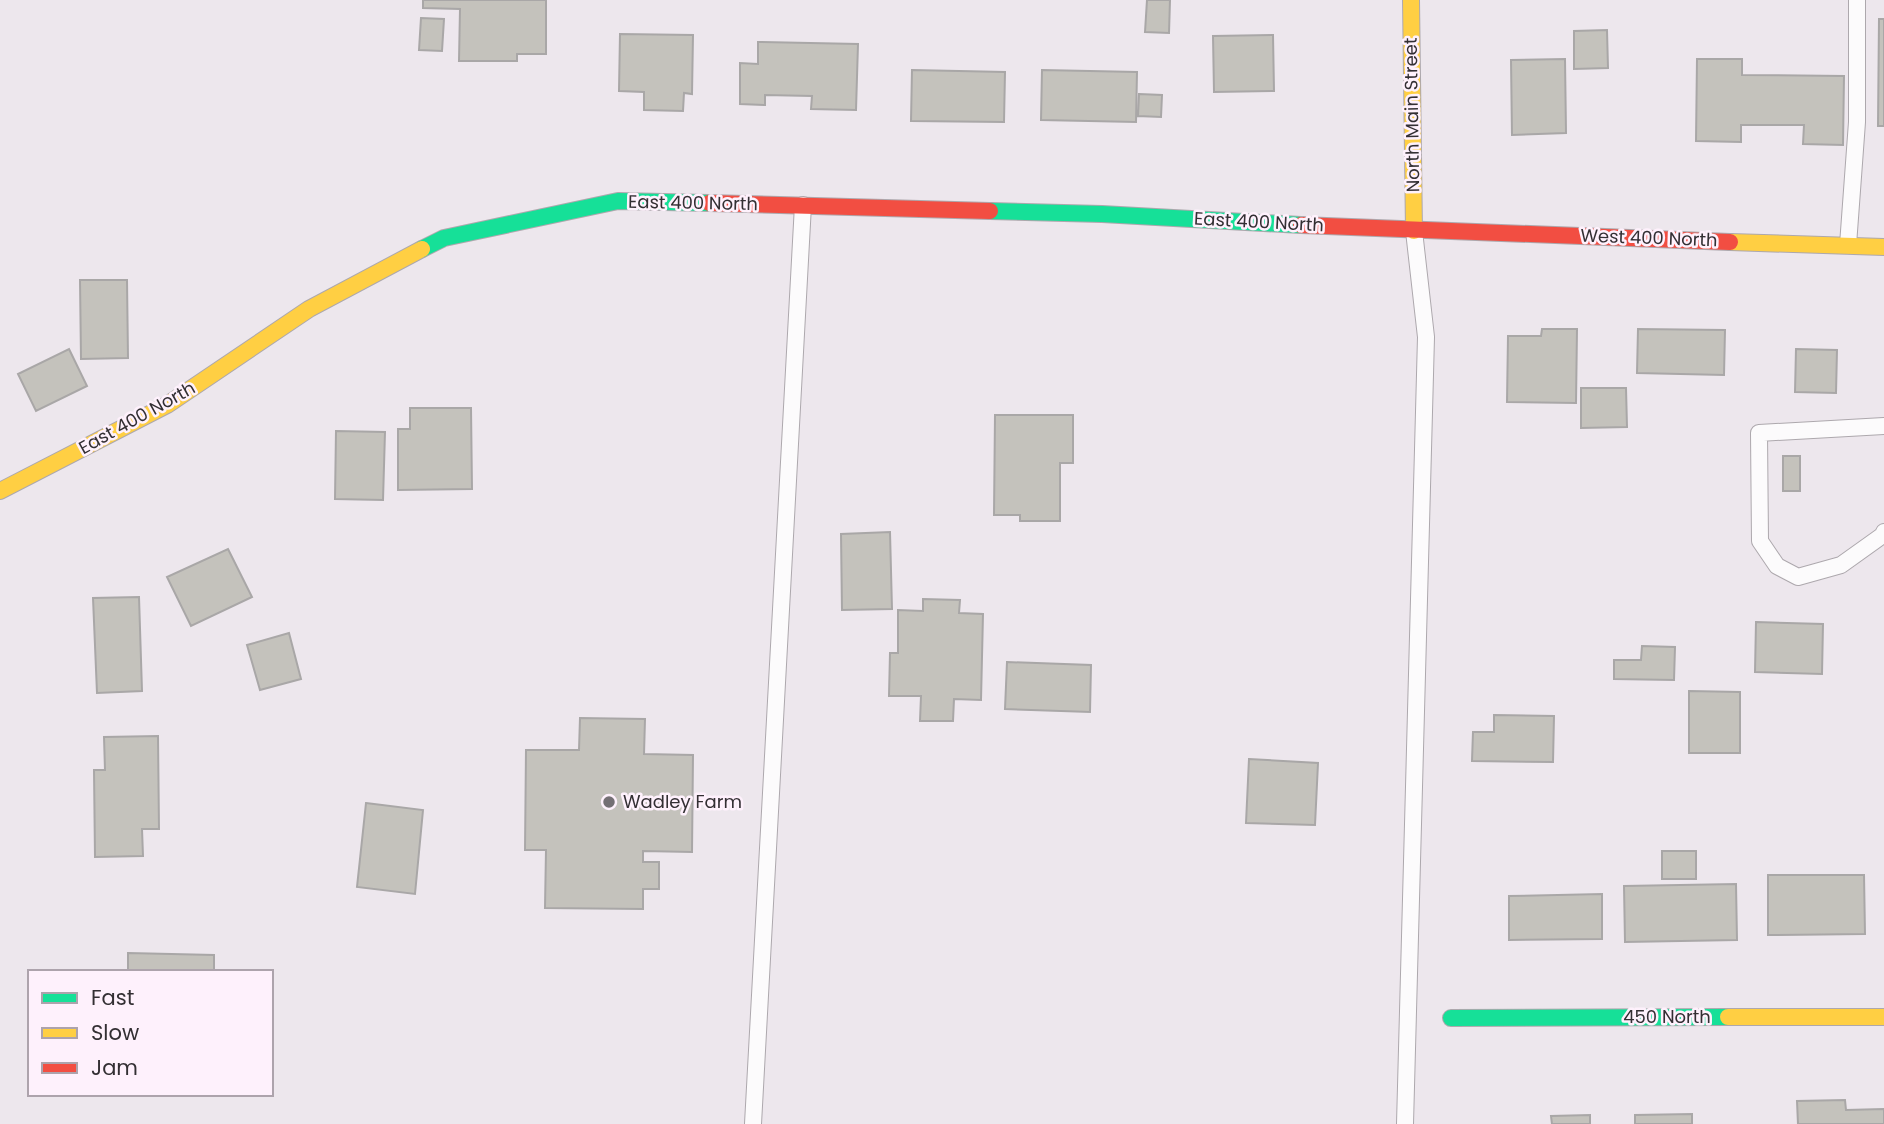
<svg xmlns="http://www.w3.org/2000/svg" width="1884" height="1124" viewBox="0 0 1884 1124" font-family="Poppins,sans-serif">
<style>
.building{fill:#c4c2bc;stroke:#a9a7a7;stroke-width:2}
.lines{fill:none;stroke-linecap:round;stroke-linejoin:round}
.lane-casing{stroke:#ada8ad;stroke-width:18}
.fast-casing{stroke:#ada8ad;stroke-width:18}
.slow-casing{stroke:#ada8ad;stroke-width:18}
.jam-casing{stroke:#ada8ad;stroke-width:18}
.lane{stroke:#fcfbfc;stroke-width:16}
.fast{stroke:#16e098;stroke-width:16}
.slow{stroke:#ffcf43;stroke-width:16}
.jam{stroke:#f24e42;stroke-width:16}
.poi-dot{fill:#746f74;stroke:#fef1fc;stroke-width:2.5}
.labels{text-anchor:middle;stroke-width:5;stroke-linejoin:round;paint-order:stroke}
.street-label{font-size:18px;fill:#332f33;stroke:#fef1fc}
.poi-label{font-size:18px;fill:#332f33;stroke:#fef1fc;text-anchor:start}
</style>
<rect width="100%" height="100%" fill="#ede7ed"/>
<path class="building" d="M423,0H546V54H517V61H459L460,9L423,8Z
M1147,0H1170L1169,33L1145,32Z
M421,18L444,19L442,51L419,50Z
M1879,19H1884V126H1878Z
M1607,30L1608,68L1574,69V31Z
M620,34L693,35L692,94L684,93L683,111L644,110V92L619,91Z
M1273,35L1274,91L1214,92L1213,36Z
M758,42L858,44L856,110L811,109L812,96L765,95V105L740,104V63L758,64Z
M1565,59L1566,133L1512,135L1511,60Z
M1697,59H1742V75L1844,76L1843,145L1803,144L1804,125H1741V142L1696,141Z
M912,70L1005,72L1004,122L911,121Z
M1042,70L1137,72L1136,122L1041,120Z
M1139,94L1162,95L1161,117L1138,116Z
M80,280H127L128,358L81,359Z
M1542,329H1577L1576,403L1507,402L1508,336H1541Z
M1638,329L1725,330L1724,375L1637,373Z
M69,349L87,386L36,411L18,374Z
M1796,349L1837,350L1836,393L1795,392Z
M1581,388H1626L1627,427L1581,428Z
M410,408H471L472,489L398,490V429H410Z
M995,415H1073V463H1060V521H1020V515H994Z
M336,431L385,432L383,500L335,499Z
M1783,456H1800V491H1783Z
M890,532L892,609L842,610L841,534Z
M228,549L252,597L191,626L167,577Z
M139,597L142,691L97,693L93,598Z
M923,599L960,600L959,613L983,614L981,700L954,699L953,721H920L921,696H889L890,653H898V610L923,611Z
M1756,622L1823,624L1822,674L1755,672Z
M289,633L301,679L260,690L247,645Z
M1642,646L1675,647L1674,680L1614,679V660H1641Z
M1007,662L1091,665L1090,712L1005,709Z
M1689,691L1740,692V753H1689Z
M1494,715L1554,716L1553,762L1472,761L1473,732H1494Z
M580,718L645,719L644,754L693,755L692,852L643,851V862H659V889H643V909L545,908L546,850H525L526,750H579Z
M158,736L159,829H142L143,856L95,857L94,770H105L104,737Z
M1249,759L1318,763L1315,825L1246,823Z
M366,803L423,810L415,894L357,887Z
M1662,851H1696V879H1662Z
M1768,875H1864L1865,934L1768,935Z
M1736,884L1737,940L1625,942L1624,886Z
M1602,894V939L1509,940V896Z
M128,953L214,955V972H128Z
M1845,1100L1846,1110L1884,1109V1124H1798L1797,1101Z
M1692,1114V1124H1635V1115Z
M1590,1115V1124H1552L1551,1116Z"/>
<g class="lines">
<g class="lane-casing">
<path id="lane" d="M1848,245L1857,122V0
M1884,426L1759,433L1760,541L1777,566L1798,577L1841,565L1883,535L1884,532
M753,1124L803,205
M1405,1124L1426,337L1414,231"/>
</g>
<g class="fast-casing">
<path id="fast" d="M990,211L1102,214L1301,225
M422,249L444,238L618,201L709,203
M1451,1018L1728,1017"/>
</g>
<g class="slow-casing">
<path id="slow" d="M1411,0L1414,231
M1730,242L1884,247
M0,491L167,405L309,309L422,249
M1728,1017H1884"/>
</g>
<g class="jam-casing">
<path id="jam" d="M709,203L990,211
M1301,225L1730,242"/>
</g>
<use href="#lane" class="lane"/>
<use href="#fast" class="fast"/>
<use href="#slow" class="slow"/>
<use href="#jam" class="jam"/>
</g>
<circle class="poi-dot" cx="609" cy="802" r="7"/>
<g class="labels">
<g class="street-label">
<text transform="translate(1412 115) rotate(-91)" y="6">North Main Street</text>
<text transform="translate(693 203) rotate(1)" y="6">East 400 North</text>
<text transform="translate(1259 222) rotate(3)" y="6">East 400 North</text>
<text transform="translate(1649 238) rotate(2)" y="6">West 400 North</text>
<text transform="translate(137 418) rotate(-29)" y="6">East 400 North</text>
<text x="1667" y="1023">450 North</text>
</g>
<g class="poi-label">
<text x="623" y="808">Wadley Farm</text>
</g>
</g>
<rect x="28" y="970" width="245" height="126" fill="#fef1fc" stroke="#ada3ac" stroke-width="2"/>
<rect x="42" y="993" width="35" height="10" fill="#16e098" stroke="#ada3ac" stroke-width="2"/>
<text x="91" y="1005" font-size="21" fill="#332f33">Fast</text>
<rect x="42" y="1028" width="35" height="10" fill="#ffcf43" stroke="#ada3ac" stroke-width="2"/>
<text x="91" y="1040" font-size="21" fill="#332f33">Slow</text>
<rect x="42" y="1063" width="35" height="10" fill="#f24e42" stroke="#ada3ac" stroke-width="2"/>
<text x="91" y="1075" font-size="21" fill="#332f33">Jam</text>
</svg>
